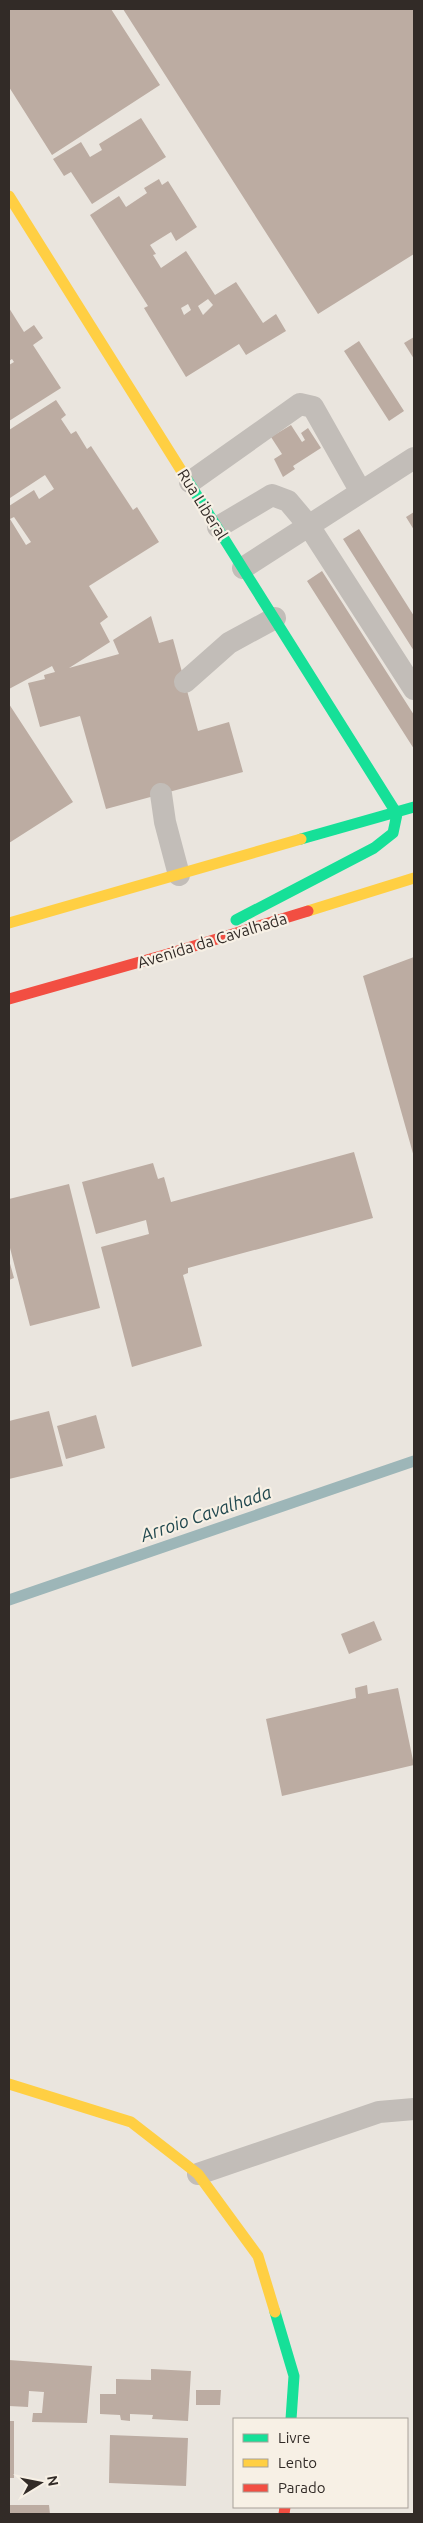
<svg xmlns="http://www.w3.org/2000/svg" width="423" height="2523" viewBox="0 0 423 2523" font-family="Ubuntu,sans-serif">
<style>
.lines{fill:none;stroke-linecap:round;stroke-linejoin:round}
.stream{stroke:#9db6b8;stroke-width:11}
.building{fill:#bcaca2;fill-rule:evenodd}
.lane{stroke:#c2bdb8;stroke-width:22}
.fast{stroke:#16e098;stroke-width:11}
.slow{stroke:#ffcf43;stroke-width:11}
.jam{stroke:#f24e42;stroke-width:11}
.labels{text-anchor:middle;stroke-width:4.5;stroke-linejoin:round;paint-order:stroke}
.street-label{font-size:16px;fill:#322b27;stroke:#f7f0e5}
.water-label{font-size:18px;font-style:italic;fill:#21484f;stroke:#f7f0e5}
</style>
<rect width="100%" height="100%" fill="#eae5de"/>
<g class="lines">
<path class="stream" d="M9,1600L414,1461"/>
</g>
<path class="building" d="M9,9H111L160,85L52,155L9,87Z
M123,9H414V254L318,314Z
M141,118L166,157L92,204L71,172L64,176L53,159L81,142L90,157L102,150L99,144Z
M159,179L162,185L168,181L197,227L176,241L171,232L150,245L156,254L153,255L161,268L186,251L215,295L236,282L263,323L276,314L286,331L246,355L239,344L186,377L144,308L148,306L90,215L119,196L126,207L147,193L144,188ZM208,299L213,305L203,315L198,306ZM188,304L191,310L184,315L181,308Z
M9,308L24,332L34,325L43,338L33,345L61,388L9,421V365L14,362L12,359L9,361Z
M414,337V359L404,343Z
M359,341L404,411L389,421L344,351Z
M56,400L66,415L61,419L71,434L76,431L87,449L91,446L133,510L137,507L159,542L89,586L108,617L100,623L110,642L69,668L119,654L113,640L151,616L159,643L173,639L198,731L229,722L243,772L106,809L80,716L40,727L28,683L45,679L44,675L55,672L52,666L9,689V506L34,490L39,499L54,489L45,475L10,498L9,430ZM14,517L31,542L26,545L10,519Z
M291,425L302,442L305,440L301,433L308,428L321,448L293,466L295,469L283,477L274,459L282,454L271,437Z
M414,512V530L406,517Z
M359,529L414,616V651L343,539Z
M322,571L414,715V749L307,581Z
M9,704L73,802L9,843Z
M414,957V1157L363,976Z
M354,1152L373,1218L188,1268V1273L183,1275L202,1346L132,1367L101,1247L149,1234L146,1220L96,1234L82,1182L153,1163L158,1179L164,1177L171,1202Z
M69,1184L100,1308L30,1326L9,1244V1199Z
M9,1260L14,1278L9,1280Z
M49,1411L63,1466L9,1479V1421Z
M96,1415L105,1448L66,1459L57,1426Z
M374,1621L382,1640L349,1654L341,1634Z
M367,1685L368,1694L398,1688L414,1765L282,1796L266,1719L356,1698L355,1688Z
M9,2360L92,2366L87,2423L32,2422L33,2413H42L44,2392L29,2391L28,2407L9,2406Z
M151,2369L191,2371L188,2421L152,2419L153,2415L130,2414V2421L121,2420L120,2415L100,2414V2394H116V2379L151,2380Z
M196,2390H221L220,2405H196Z
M9,2421H14V2478H9Z
M110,2435L188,2438L186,2486L109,2483Z
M9,2505H49L50,2514H9Z"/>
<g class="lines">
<path class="lane" d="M190,482L300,404L313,407L361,492
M218,527L272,495L288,501L309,526L414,689
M243,568L414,458
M185,682L229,643L275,618
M161,794L165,822L179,875
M198,2174L379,2112L414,2109"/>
<path class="fast" d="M186,478L397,814
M301,839L414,807
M236,920L374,848L393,833L397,814
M275,2312L294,2376L291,2419"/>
<path class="slow" d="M9,196L186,478
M308,911L414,878
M9,923L301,839
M9,2084L131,2122L198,2174L258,2256L275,2312"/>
<path class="jam" d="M9,999L168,954L308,911
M284,2514L285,2507"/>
</g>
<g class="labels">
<g class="street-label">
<text transform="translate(203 504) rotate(58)" y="6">Rua Liberal</text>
<text transform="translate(212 940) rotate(-17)" y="6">Avenida da Cavalhada</text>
</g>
<g class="water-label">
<text transform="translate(206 1514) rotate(-19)" y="6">Arroio Cavalhada</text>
</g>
</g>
<rect width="423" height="2523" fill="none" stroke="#322b27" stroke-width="20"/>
<rect x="233" y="2418" width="175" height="90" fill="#f7f0e5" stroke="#a8a199"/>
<rect x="243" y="2434" width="25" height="8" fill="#16e098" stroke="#a8a199"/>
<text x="278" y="2443" font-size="15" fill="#322b27">Livre</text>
<rect x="243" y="2459" width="25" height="8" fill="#ffcf43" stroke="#a8a199"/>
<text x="278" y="2468" font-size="15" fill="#322b27">Lento</text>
<rect x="243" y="2484" width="25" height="8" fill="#f24e42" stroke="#a8a199"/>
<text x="278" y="2493" font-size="15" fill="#322b27">Parado</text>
<g transform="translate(40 2483) rotate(80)" stroke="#f7f0e5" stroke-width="4" paint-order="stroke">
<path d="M0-4L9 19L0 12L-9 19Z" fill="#322b27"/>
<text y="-8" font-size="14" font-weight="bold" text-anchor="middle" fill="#322b27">N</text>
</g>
</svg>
